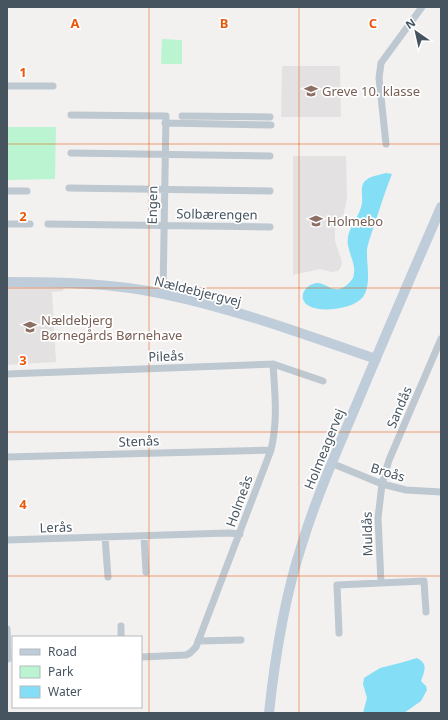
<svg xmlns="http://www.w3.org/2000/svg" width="448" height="720" viewBox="0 0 448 720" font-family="'Noto Sans',sans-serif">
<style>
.education{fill:#e4e1e2}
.green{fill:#bbf4d1}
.water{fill:#84def5}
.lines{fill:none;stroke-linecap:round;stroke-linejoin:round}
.street{stroke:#bdc8d1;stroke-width:7}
.secondary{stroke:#bfccd9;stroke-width:10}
.grid{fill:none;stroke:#e8590c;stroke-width:1;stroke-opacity:0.55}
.labels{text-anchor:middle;stroke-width:3.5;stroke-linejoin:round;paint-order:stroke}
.education-label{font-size:13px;fill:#785e54;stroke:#fff;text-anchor:start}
.street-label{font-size:13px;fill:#465460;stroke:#fff}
.grid-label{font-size:13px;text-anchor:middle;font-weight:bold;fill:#e8590c;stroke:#fff;stroke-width:3.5;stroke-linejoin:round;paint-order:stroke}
</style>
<rect width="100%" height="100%" fill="#f3f0f0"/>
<path class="education" d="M282,66H340L341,117H281Z
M293,156H346L347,198L344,213L335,229V241L342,262L341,267L338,271L332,272L320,269L293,275Z
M7,286L64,288L63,291L52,292L56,362L7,365Z"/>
<path class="green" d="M162,39L182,40V64H161Z
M7,127H56L55,179L7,180Z"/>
<path class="water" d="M386,173L392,174C386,189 381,204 376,220C373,229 369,239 367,249C366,263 372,284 363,297C354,309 321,313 309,306C298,300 303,287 313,284C325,279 332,297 347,285C350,282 351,281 353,278C357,266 350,257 348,245C345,229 360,218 362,203C363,196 360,188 364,182C369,176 379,175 386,173Z
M417,658C428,664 425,670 421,681L426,686L427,690L421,701L404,713H363L367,698L363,684L364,678L380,668L400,663Z"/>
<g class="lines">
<path class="street" d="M7,86H53
M71,115L166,116L163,294
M182,116L270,117
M165,123L271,125
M386,144L379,78L381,63L422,7
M71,153L270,156
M69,188L270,191
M7,191H27
M7,224H30
M48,224L270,227
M7,374L273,364L323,381
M7,457L271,450
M331,463L382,484L406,490L441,492
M144,536L146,572
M105,537L108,577
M7,540L228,533L240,534
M381,583L378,518L382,484L389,460L441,339
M121,626V637
M7,629L8,659
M339,633L337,585L424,581L426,612
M198,641L241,640
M141,657L186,655L190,653L196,647L271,450C278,420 275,395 273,364"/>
<path class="secondary" d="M7,282C60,282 112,283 164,294C236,309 306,335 376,359
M269,713C275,656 284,599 302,544C317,495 338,448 358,401C385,336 413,272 441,207"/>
</g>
<path class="grid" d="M149,7V713M299,7V713M7,144H441M7,288H441M7,432H441M7,576H441"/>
<defs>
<g id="school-bare" transform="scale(1.08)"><path d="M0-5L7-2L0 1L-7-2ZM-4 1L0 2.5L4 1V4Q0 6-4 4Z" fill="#8d6e63" stroke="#fff" stroke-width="2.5" paint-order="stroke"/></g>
</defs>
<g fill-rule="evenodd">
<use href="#school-bare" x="311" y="91"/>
<use href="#school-bare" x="316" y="221"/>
<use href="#school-bare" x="30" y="327"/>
</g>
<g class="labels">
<g class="education-label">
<text x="322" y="96">Greve 10. klasse</text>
<text x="327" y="226">Holmebo</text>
<text x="41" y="325">Nældebjerg<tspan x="41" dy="15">Børnegårds Børnehave</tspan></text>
</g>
<g class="street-label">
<text transform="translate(152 205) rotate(-89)" y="5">Engen</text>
<text transform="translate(217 214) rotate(1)" y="5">Solbærengen</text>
<text transform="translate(198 291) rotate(14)" y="5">Nældebjergvej</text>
<text transform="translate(166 356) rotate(-2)" y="5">Pileås</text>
<text transform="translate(399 407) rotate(-67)" y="5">Sandås</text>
<text transform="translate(139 441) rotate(-2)" y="5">Stenås</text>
<text transform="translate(324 449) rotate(-68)" y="5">Holmeagervej</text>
<text transform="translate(388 472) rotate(17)" y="5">Broås</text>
<text transform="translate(239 501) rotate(-70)" y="5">Holmeås</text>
<text transform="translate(56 527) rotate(-2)" y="5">Lerås</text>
<text transform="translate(367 534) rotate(-91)" y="5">Muldås</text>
</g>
</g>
<g class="grid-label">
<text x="75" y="28">A</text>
<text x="224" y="28">B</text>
<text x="373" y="28">C</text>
<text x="23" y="77">1</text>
<text x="23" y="221">2</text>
<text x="23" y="365">3</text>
<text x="23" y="509">4</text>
</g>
<rect width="448" height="720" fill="none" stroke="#465460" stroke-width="16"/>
<rect x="12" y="636" width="130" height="72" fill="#ffffff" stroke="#b5bbbf"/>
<rect x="20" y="649" width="20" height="6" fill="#bfccd9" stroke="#b5bbbf"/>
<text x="48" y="656" font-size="12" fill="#465460">Road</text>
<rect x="20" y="666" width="20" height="12" fill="#bbf4d1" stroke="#b5bbbf"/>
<text x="48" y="676" font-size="12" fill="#465460">Park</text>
<rect x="20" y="686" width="20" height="12" fill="#84def5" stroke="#b5bbbf"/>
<text x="48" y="696" font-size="12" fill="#465460">Water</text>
<g transform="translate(416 32) rotate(326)" stroke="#ffffff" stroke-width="3" paint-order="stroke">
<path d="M0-3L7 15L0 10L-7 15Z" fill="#465460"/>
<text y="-6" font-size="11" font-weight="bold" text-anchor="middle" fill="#465460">N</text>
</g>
</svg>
